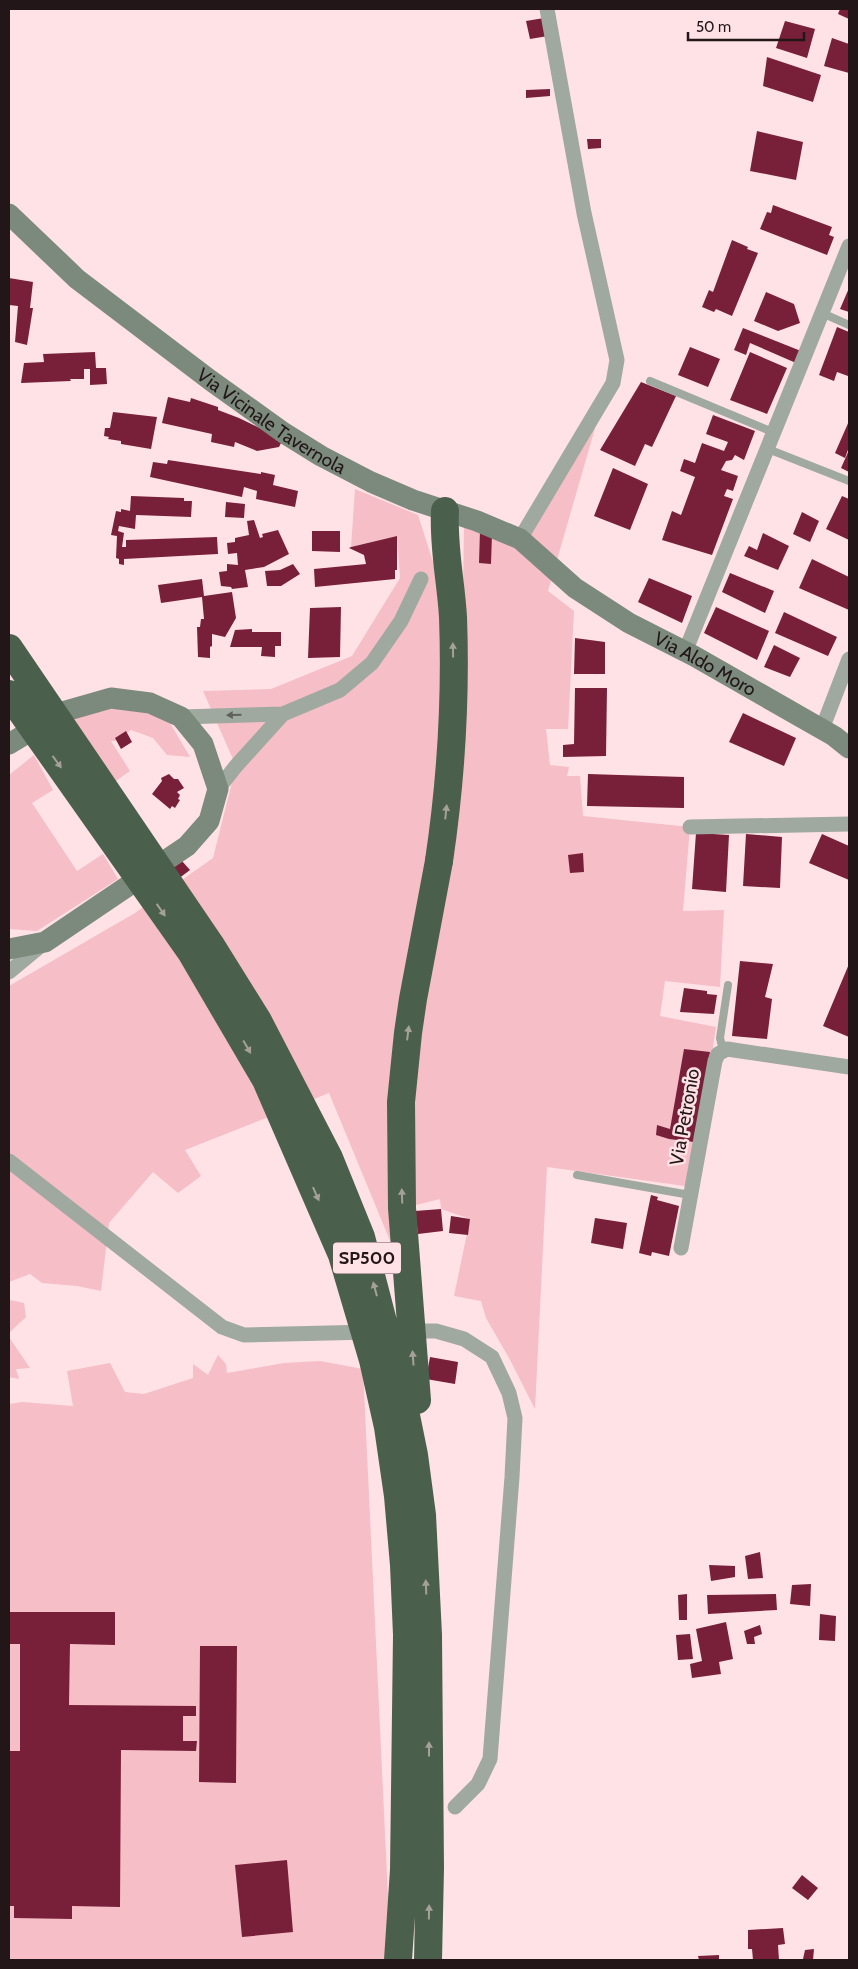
<svg xmlns="http://www.w3.org/2000/svg" width="858" height="1969" viewBox="0 0 858 1969" font-family="Cabin,sans-serif">
<style>
.green{fill:#f6bec7}
.building{fill:#782039}
.lines{fill:none;stroke-linecap:round;stroke-linejoin:round}
.lane{stroke:#9fa99f;stroke-width:8}
.street{stroke:#9fa99f;stroke-width:15}
.secondary{stroke:#7b8a7c;stroke-width:21}
.highway{stroke:#4b604c;stroke-width:28}
.highway-bridge{stroke:#4b604c;stroke-width:28}
.oneway{fill:#a5a199}
.oneway2{fill:#60605c}
.labels{text-anchor:middle;stroke-width:5;stroke-linejoin:round;paint-order:stroke}
.shield{fill:#ffe2e6;stroke:#645356;stroke-width:1}
.shield-label{font-size:18px;font-weight:bold;fill:#221618}
.street-label{font-size:19px;fill:#221618;stroke:#ffe2e6}
</style>
<rect width="100%" height="100%" fill="#ffe2e6"/>
<path class="green" d="M596,425L548,591L574,611L568,729H546L550,765L569,767L567,776H580L583,816L690,827L683,911L724,910L720,987L665,981L660,1016L716,1027L692,1187L547,1167L535,1409L509,1358L486,1318L481,1301L454,1296L470,1219L441,1209L440,1199L416,1205L398,1260L329,1093L185,1150L201,1176L178,1193L153,1172L109,1223L101,1291L77,1286L42,1283L30,1274L9,1282V986L135,913L213,858L236,766L203,691L271,689L352,656L400,578L397,536L351,547L355,489L418,515L444,596L463,592L464,527L509,542Z
M98,707H137L170,723L190,757L167,755L153,738L131,730L117,741H111L130,771L113,783L66,719Z
M34,755L53,790L32,803L77,871L103,854L118,879L37,931L9,929V775Z
M9,1295L10,1300L24,1303L26,1317L9,1333Z
M9,1337L30,1368L16,1369L19,1379L9,1377Z
M218,1355L226,1364L227,1373L284,1363L320,1361L363,1369L391,1960H9V1404L22,1402L73,1406L67,1371L110,1363L125,1392L144,1394L193,1378V1364L208,1375Z"/>
<path class="building" d="M840,9H849V19L838,14Z
M544,18L548,36L530,39L526,21Z
M785,21L815,29L807,58L776,48Z
M832,38L849,44V73L824,66Z
M767,57L821,75L813,102L763,86Z
M550,89V96L526,98V90Z
M757,131L803,142L796,180L750,171Z
M587,139H601V148L588,149Z
M773,205L832,227L829,235L834,237L827,255L760,229L767,212L771,213Z
M732,240L748,247L747,249L758,253L732,316L716,309L714,312L702,307L709,290L713,292Z
M9,278L33,282L30,308H33L27,345L15,342L18,306L9,305Z
M849,288V312L840,309Z
M766,292L794,304L800,323L778,331L754,321Z
M837,327L849,332V372L848,376L837,372L834,381L819,375Z
M743,328L801,351L796,363L750,343L746,355L734,350Z
M690,347L720,359L708,387L678,375Z
M95,352L96,368H106L107,384L90,385V369H84V379H70L71,381L21,383L24,363L44,362L43,354Z
M750,352L787,368L767,414L730,400Z
M641,382L676,396L652,447L645,444L635,466L600,450Z
M168,397L190,402L191,398L218,407V410L239,418L272,434L281,443L279,447L257,451L235,442L234,447L211,442L212,434L162,423Z
M113,412L157,417L151,449L121,444V441L108,439L109,437L104,436L105,428H110Z
M713,415L755,431L744,460L735,455L732,460L726,461L721,470L738,476L733,491L727,489L724,496L733,499L712,555L662,540L672,511L681,515L695,477L680,471L684,459L695,463L702,443L724,451L728,442L706,434Z
M849,421V447L845,458L835,453Z
M849,450V472L841,468Z
M168,460L261,474V472L275,475L273,485L298,491L295,507L256,499L257,491L244,487L242,497L150,477L153,462L167,464Z
M613,468L648,484L630,530L594,516Z
M131,496L184,498V501H192L191,517L136,515L135,529L119,526L118,531L124,533L122,547H126V540L217,537L218,554L124,559V565L119,564V559L116,558L117,536L111,535L116,511L121,512V509L130,511Z
M842,496L849,499V540L826,529Z
M226,502L245,504L244,518L225,517Z
M802,512L819,521L810,542L793,534Z
M254,520L260,538L263,537L262,534L278,530L289,554L264,567L245,570L248,587L232,589L231,587L221,586L219,572L227,571V564L238,565L237,553L228,554L227,543L235,542V538L249,535L247,521Z
M480,530L492,534L491,564L479,563Z
M312,531H340V552L312,551Z
M763,533L789,546L778,570L744,556L749,546L757,550Z
M397,536V570H395V579L315,587L314,569L366,564L364,555L349,548L351,547Z
M812,559L849,577V610L799,588Z
M293,564L300,574L281,586H267L265,571L280,570Z
M730,573L774,591L765,613L722,592Z
M649,578L692,596L682,623L638,602Z
M202,579L204,596L232,592L236,618L225,637L212,634V646L210,647V658L198,657L197,627H200L201,619H204L202,597L161,603L158,585Z
M341,607L340,657L308,658L310,608Z
M716,607L769,631L757,660L704,633Z
M784,612L837,637L828,656L775,633Z
M252,629V632H281V646H275V657L261,656L262,647H230L235,630Z
M575,638L605,642V674H574Z
M774,645L800,658L790,677L764,667Z
M575,688H607L606,756L563,757V745L574,744Z
M743,713L796,738L784,766L729,742Z
M126,731L132,742L121,749L115,738Z
M169,774L174,779H178L184,788L177,792L180,795L178,799L180,800L175,808L172,806L170,809L152,794L162,781L161,778Z
M588,774L684,777V808L587,806Z
M696,833L729,835L726,892L692,889Z
M746,834L782,837L780,888L743,886Z
M822,834L849,846V880L809,863Z
M583,853L584,872L570,873L568,855Z
M182,861L190,870L178,879L171,869Z
M740,961L773,964L765,997L772,999L767,1039L732,1036Z
M849,964V1037L823,1026Z
M684,988L707,991V994L717,995L714,1014L680,1012Z
M684,1049L710,1052L694,1142L669,1139L656,1135L657,1125L670,1129Z
M651,1195L658,1197L657,1200L679,1206L669,1256L652,1252L651,1256L639,1253Z
M441,1209L443,1231L418,1234L415,1211Z
M451,1216L470,1219L468,1235L449,1233Z
M595,1218L627,1223L623,1249L591,1243Z
M430,1357L458,1362L455,1384L426,1379Z
M760,1552L763,1578L748,1579L745,1556Z
M709,1565L735,1566V1577L711,1581Z
M811,1584L810,1606L790,1604L792,1585Z
M687,1594V1620H679L678,1595Z
M776,1594L777,1610L708,1614L707,1595Z
M9,1612H115V1645L70,1644L69,1705L196,1706V1716H183V1741H197L196,1751L121,1750L120,1907L72,1906V1919L14,1918V1906H9V1751H20V1644H9Z
M820,1614L836,1616L835,1641L819,1640Z
M726,1622L733,1659L719,1662L721,1674L692,1678L690,1664L702,1661L696,1629Z
M760,1625L762,1634L754,1637L755,1644H747L744,1631Z
M690,1634L693,1659L678,1660L676,1635Z
M200,1646H237L236,1783L199,1782Z
M287,1860L293,1932L242,1937L235,1865Z
M802,1875L818,1888L808,1900L792,1888Z
M783,1928L785,1944L778,1945L779,1960H753L752,1949H748V1930Z
M814,1949L813,1960L803,1959L805,1950Z
M719,1955V1960H699L698,1956Z"/>
<g class="lines">
<path class="lane" d="M822,313L849,325
M650,381L775,433
M768,449L849,481
M723,1050L720,1038L728,985
M577,1175L690,1195"/>
<path class="street" d="M520,539L613,383L617,360L584,213L547,9
M685,652L849,246
M181,717L283,714L340,690L372,663L401,621L421,579
M822,729L849,659
M218,789L236,766L283,714
M690,827L849,824
M9,972L44,943
M9,1161L222,1327L244,1335L371,1332
M681,1248L715,1061L718,1054L727,1049L849,1067
M407,1331H436L464,1339L492,1357L509,1393L515,1418L512,1477L490,1759L478,1784L455,1807"/>
<g class="secondary">
<path id="s1" d="M9,214L77,279L210,380L284,433L321,456L371,482L413,500L477,521L520,539L575,588L629,623L694,656L834,736L849,748"/>
<path d="M9,744L62,712L111,698L150,703L181,717L203,744L218,789L209,821L187,846L45,942L9,949"/>
</g>
<path class="highway" d="M439,861C451,780 456,699 453,617C451,582 443,547 445,511"/>
<path class="highway-bridge" d="M9,648L210,944L258,1021L329,1158L361,1237L401,1391L414,1455L422,1515L428,1635L430,1868L428,1960
M9,694L191,952L266,1080L342,1255L373,1360L388,1427L398,1496L404,1565L407,1635L404,1870L398,1960
M417,1400L402,1208L401,1102L408,1033L413,999L439,861"/>
</g>
<defs><path id="oneway-solid" d="M-6-.8H1V-3.2L6.5 0L1 3.2V.8H-6Z" transform="scale(1.25)"/></defs>
<g class="oneway">
<use href="#oneway-solid" transform="translate(453 650) rotate(-91)"/>
<use href="#oneway-solid" transform="translate(57 762) rotate(54)"/>
<use href="#oneway-solid" transform="translate(446 812) rotate(-84)"/>
<use href="#oneway-solid" transform="translate(161 910) rotate(55)"/>
<use href="#oneway-solid" transform="translate(408 1033) rotate(-83)"/>
<use href="#oneway-solid" transform="translate(247 1047) rotate(60)"/>
<use href="#oneway-solid" transform="translate(316 1194) rotate(66)"/>
<use href="#oneway-solid" transform="translate(402 1196) rotate(-92)"/>
<use href="#oneway-solid" transform="translate(375 1289) rotate(-105)"/>
<use href="#oneway-solid" transform="translate(413 1358) rotate(-94)"/>
<use href="#oneway-solid" transform="translate(426 1587) rotate(-92)"/>
<use href="#oneway-solid" transform="translate(429 1749) rotate(-90)"/>
<use href="#oneway-solid" transform="translate(429 1912) rotate(-89)"/>
</g>
<use class="oneway2" href="#oneway-solid" transform="translate(234 715) rotate(178)"/>
<g class="labels">
<rect class="shield" x="333" y="1242.5" width="68" height="31" rx="4"/>
<g class="shield-label">
<text x="367" y="1264">SP500</text>
</g>
<g class="street-label">
<text dy="7" stroke="none"><textPath href="#s1" startOffset="335">Via Vicinale Tavernola</textPath></text>
<text dy="7" stroke="none"><textPath href="#s1" startOffset="836">Via Aldo Moro</textPath></text>
<text transform="translate(684 1117) rotate(-80)" y="7">Via Petronio</text>
</g>
</g>
<rect width="858" height="1969" fill="none" stroke="#221618" stroke-width="20"/>
<path d="M688 32v8h116v-8" fill="none" stroke="#221618" stroke-width="2.5"/>
<text x="696" y="32" font-size="15" fill="#221618" stroke="#ffe2e6" stroke-width="4" paint-order="stroke">50 m</text>
</svg>
